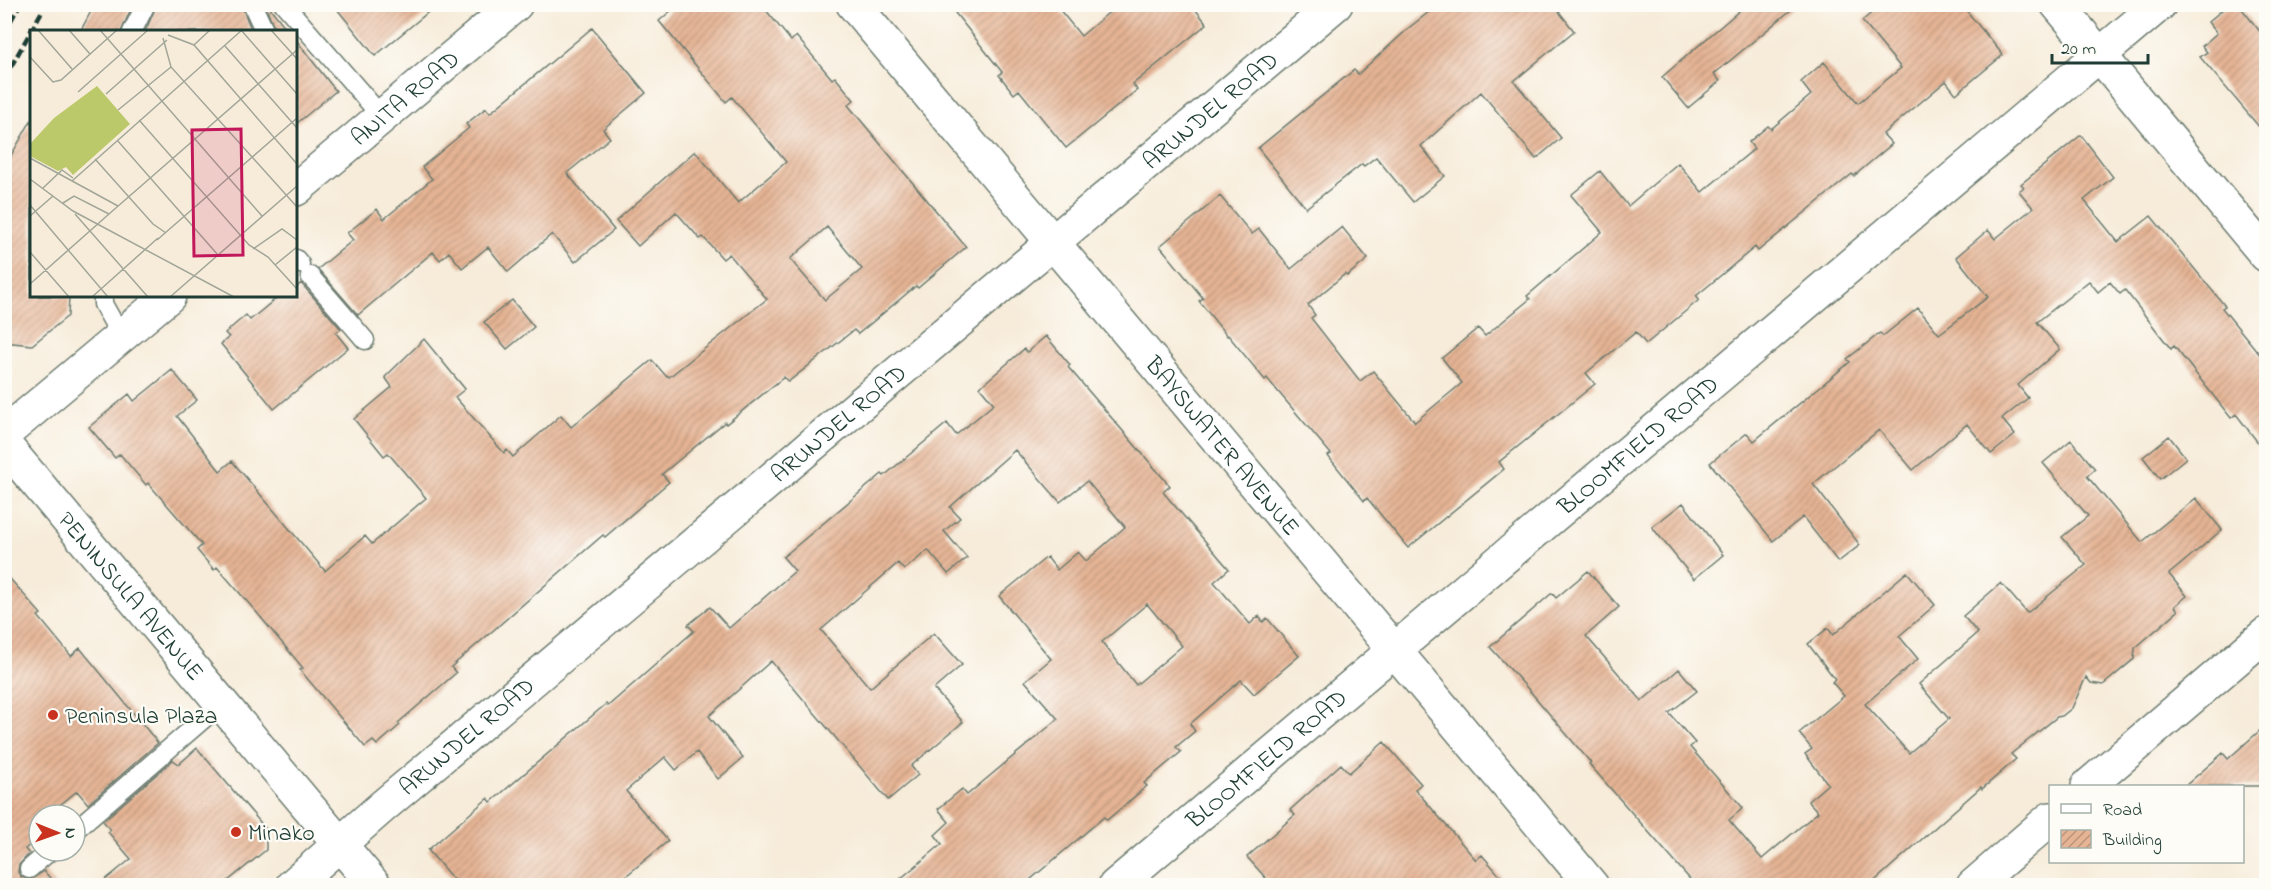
<svg xmlns="http://www.w3.org/2000/svg" width="2271" height="890" viewBox="0 0 2271 890" font-family="'Indie Flower',sans-serif">
<style>
.building{fill:url(#building-hatch);fill-rule:evenodd}
.lines{fill:none;stroke-linecap:round;stroke-linejoin:round}
.lane-casing{stroke:#6b7a6e;stroke-width:21}
.street-casing{stroke:#6b7a6e;stroke-width:36}
.secondary-casing{stroke:#6b7a6e;stroke-width:36}
.lane{stroke:#fff;stroke-width:18}
.street{stroke:#fff;stroke-width:33}
.secondary{stroke:#fff;stroke-width:33}
.rail{stroke:#1f3d34;stroke-width:4.5;stroke-dasharray:9 4.5;stroke-linecap:butt}
.poi-dot{fill:#c8321e;stroke:#fdfcf7;stroke-width:2}
.labels{text-anchor:middle;stroke-width:4.5;stroke-linejoin:round;paint-order:stroke}
.street-label{font-size:24px;fill:#1f3d34;stroke:#fdfcf7}
.poi-label{font-size:24px;fill:#1f3d34;stroke:#fdfcf7;text-anchor:start}
.inset-road{fill:none;stroke:#a1a698;stroke-width:1.5}
.view{fill:#c2185b;fill-opacity:0.15;stroke:#c2185b;stroke-width:3}
.inset-edge{fill:none;stroke:#1f3d34;stroke-width:3}
</style>
<defs>
<pattern id="building-hatch" width="6" height="6" patternUnits="userSpaceOnUse" patternTransform="scale(1.5)"><rect width="6" height="6" fill="#e6b494"/><path d="M-1 1l2-2M0 6l6-6M5 7l2-2" fill="none" stroke="#ba947a"/></pattern>
</defs>
<rect width="100%" height="100%" fill="#fdfcf7"/>
<filter id="ink" filterUnits="userSpaceOnUse"><feTurbulence type="fractalNoise" baseFrequency=".0167" numOctaves="2"/><feDisplacementMap in="SourceGraphic" scale="12" xChannelSelector="R" yChannelSelector="G"/><feConvolveMatrix kernelMatrix="1 2 1 2 8 2 1 2 1" color-interpolation-filters="sRGB"/></filter>
<filter id="wash" filterUnits="userSpaceOnUse"><feTurbulence type="fractalNoise" baseFrequency=".008" numOctaves="4" result="noise"/><feDisplacementMap in="SourceGraphic" scale="24" xChannelSelector="R" yChannelSelector="G"/><feGaussianBlur stdDeviation="1.35" result="paint"/><feColorMatrix in="noise" values="0 0 0 0 0 0 0 0 0 0 0 0 0 0 0 0 0 1.4 0 .05"/><feComposite in="paint" operator="in"/></filter>
<g filter="url(#wash)">
<rect width="100%" height="100%" fill="#f7ecda"/>
<g id="blocks">
<path class="building" d="M95,4H133L121,32H80Z
M157,4H241L252,32H145Z
M265,4H267L289,32H276Z
M333,4H438L375,56Z
M679,4H761L791,41L796,36L832,79L835,77L854,100L848,105L966,247L918,288L916,286L858,334L854,330L788,382L784,377L726,424L725,422L662,474L669,482L605,537L603,535L451,667L456,673L398,723L400,725L377,745L373,741L365,747L300,670L303,668L258,614L217,567L214,570L197,550L202,545L148,483L146,485L120,454L115,458L89,427L129,394L134,401L172,370L197,400L177,416L220,471L232,461L325,571L365,536L372,544L426,498L388,453L384,456L354,419L392,387L385,377L424,339L465,389L455,397L504,453L507,450L513,457L561,415L571,427L652,360L666,376L667,375L669,377L767,299L729,254L723,259L703,237L700,239L676,212L638,246L616,221L695,151L738,203L786,162L732,97L726,102L659,21ZM827,227L862,269L825,300L790,259Z
M948,4H1055L1081,36L1119,4H1191L1207,24L1133,84L1137,90L1066,148L1019,90L1014,94L999,75L1002,72Z
M1439,4H1553L1574,31L1514,81L1561,138L1536,159L1481,92L1421,146L1445,176L1413,202L1376,157L1364,166L1362,164L1306,208L1258,148L1354,70L1358,74L1410,27Z
M1747,4H1798L1714,74L1720,81L1688,108L1662,77Z
M1882,4H1961L2003,55L1956,94L1946,81L1883,134L1892,144L1854,176L1852,174L1758,251L1755,247L1696,296L1699,300L1646,344L1636,332L1586,373L1595,384L1499,462L1504,469L1408,548L1367,498L1364,501L1328,456L1331,454L1275,388L1267,378L1265,380L1228,335L1227,336L1199,301L1203,298L1160,246L1220,196L1252,234L1259,229L1291,269L1342,227L1368,259L1347,276L1345,274L1308,305L1315,315L1311,318L1360,381L1373,371L1415,422L1462,383L1442,358L1478,328L1485,336L1530,299L1527,296L1602,232L1571,195L1600,171L1628,206L1678,163L1702,192L1754,149L1749,142L1768,126L1771,129L1811,95L1801,82L1824,62L1858,103L1901,68L1862,21Z
M2229,4H2238L2266,39V135L2200,57L2207,52L2202,46L2217,33L2208,22Z
M592,28L646,93L603,129L610,138L567,173L614,230L575,262L552,234L508,272L488,247L462,268L449,252L440,260L433,252L358,315L318,269L353,240L347,233L377,209L384,219L432,179L422,167L469,128L466,124L486,108L490,113Z
M296,40L336,91L296,124Z
M32,119V296H69L68,316L32,345L4,342V168Z
M2081,135L2113,177L2084,200L2118,242L2151,216L2225,306L2222,308L2266,362V453L2236,414L2231,418L2174,346L2171,349L2125,290L2120,294L2110,282L2098,292L2089,281L2037,322L2060,349L2018,385L2028,398L2002,419L2015,435L1991,454L1967,424L1913,470L1879,430L1813,484L1860,545L1838,562L1803,517L1773,541L1710,463L1747,433L1754,441L1850,362L1847,359L1880,333L1883,336L1918,308L1939,334L1988,297L1956,257L1988,230L1995,239L2033,208L2019,191L2024,187L2021,184Z
M301,283L341,329L336,333L348,348L274,409L221,344L229,337L225,333L246,315L250,320L279,296H296V288Z
M512,300L534,327L507,349L484,322Z
M1046,336L1070,365L1068,367L1170,486L1163,492L1229,569L1214,582L1250,624L1259,616L1263,622L1267,618L1299,656L1254,694L1241,680L1190,724L1195,731L1176,747L1181,752L1144,783L1147,786L1107,820L1104,817L1024,885H893L942,844L935,835L949,822L938,809L962,789L967,795L1058,719L1025,681L1051,659L999,596L1047,557L1057,570L1078,552L1086,561L1125,527L1087,481L1060,502L1015,450L950,507L960,518L944,531L967,558L948,574L928,550L904,570L898,563L821,630L870,688L934,633L962,665L934,689L963,722L911,766L918,775L888,800L771,661L709,716L743,758L718,779L697,752L676,770L665,757L626,791L668,841L615,885H458L428,850L488,798L491,802L606,704L608,706L694,631L688,625L710,607L729,628L795,571L783,557L826,521L882,474L884,476L947,423L956,435L994,404L980,387L1024,349L1027,352ZM1147,604L1182,646L1136,685L1102,642Z
M2169,436L2186,458L2160,479L2143,457Z
M2071,440L2095,469L2087,476L2142,542L2196,498L2222,530L2169,574L2187,596L2175,606L2178,611L2135,648L2134,659L2103,685L2091,683L2086,677L2072,708L2062,716L2057,717L2011,754L2016,759L1982,789L1981,787L1870,885H1695L1604,781L1589,764L1591,763L1529,690L1490,647L1552,593L1556,598L1588,571L1619,607L1586,636L1642,701L1679,669L1697,691L1669,713L1695,743L1690,747L1743,808L1729,820L1762,859L1818,812L1808,801L1828,784L1805,754L1812,749L1799,733L1844,696L1832,682L1835,679L1808,644L1828,628L1833,635L1907,572L1935,605L1899,636L1918,659L1865,704L1909,753L1949,719L1919,684L1978,633L1963,616L2001,583L2027,613L2086,565L2062,537L2088,516L2043,463Z
M1683,503L1723,555L1694,579L1652,527Z
M4,572L41,614L38,616L71,656L80,648L158,743L88,804L77,791L48,815H39V837L25,849L29,854L19,865L18,872L21,877L30,880L44,871L56,885H4Z
M2266,725V786H2185L2223,753L2228,759Z
M1384,742L1421,784L1415,789L1476,860L1482,855L1508,885H1272L1247,857L1295,815L1290,810L1341,764L1349,773Z
M197,748L266,829V850L223,885H99L131,859L108,832L111,830L103,821L173,760L179,764Z"/>
</g>
</g>
<g filter="url(#ink)">
<use href="#blocks" fill-opacity="0" stroke="#6b7a6e" stroke-width="1.5"/>
<g class="lines">
<g class="lane-casing">
<path id="lane" d="M252,4L265,32
M284,4L382,117
M132,32L146,4
M296,259L300,264
M310,276L365,340
M103,296V304L121,336
M75,830L222,703
M29,869L50,851"/>
</g>
<g class="street-casing">
<g id="street">
<path id="s1" d="M853,4L1592,886"/>
<path id="s2" d="M296,189L516,4"/>
<path d="M4,434L169,296"/>
<path d="M2088,786L2266,634"/>
<path id="s3" d="M292,886L382,807L1336,4"/>
<path id="s4" d="M1115,886L2160,4"/>
<path d="M1973,886L2050,819"/>
</g>
</g>
<g class="secondary-casing">
<g id="secondary">
<path d="M2057,4L2266,255"/>
<path id="s5" d="M4,444L375,886"/>
</g>
</g>
<use href="#lane" class="lane"/>
<use href="#street" class="street"/>
<use href="#secondary" class="secondary"/>
<path class="rail" d="M4,33L20,4
M4,79L46,4"/>
</g>
</g>
<g class="poi-dot">
<circle cx="53" cy="715" r="6"/>
<circle cx="236" cy="832" r="6"/>
</g>
<g class="labels">
<g class="street-label">
<text dy="8" stroke="none"><textPath href="#s2" startOffset="142">ANITA ROAD</textPath></text>
<text dy="8" stroke="none"><textPath href="#s3" startOffset="1202">ARUNDEL ROAD</textPath></text>
<text dy="8" stroke="none"><textPath href="#s3" startOffset="716">ARUNDEL ROAD</textPath></text>
<text dy="8" stroke="none"><textPath href="#s1" startOffset="576">BAYSWATER AVENUE</textPath></text>
<text dy="8" stroke="none"><textPath href="#s4" startOffset="684">BLOOMFIELD ROAD</textPath></text>
<text dy="8" stroke="none"><textPath href="#s5" startOffset="198">PENINSULA AVENUE</textPath></text>
<text dy="8" stroke="none"><textPath href="#s3" startOffset="230">ARUNDEL ROAD</textPath></text>
<text dy="8" stroke="none"><textPath href="#s4" startOffset="198">BLOOMFIELD ROAD</textPath></text>
</g>
<g class="poi-label">
<text x="65" y="723">Peninsula Plaza</text>
<text x="248" y="840">Minako</text>
</g>
</g>
<g transform="translate(30 30)">
<rect width="267" height="267" fill="#f7ecda"/>
<path d="M67,56L100,94L43,145L36,137L28,141L0,126V114L24,88Z" fill="#bbc96b"/>
<path d="M29,88H35L55,111L43,121L32,122L11,106Z" fill="#bbc96b"/>
<path class="inset-road" d="M8,0L42,39M39,0L60,24M70,0L232,186M211,0L267,64M241,0L267,29M138,5L164,15L267,134M133,8L141,37L267,177M164,15L180,0M195,16L267,98M0,27L23,52L31,50L87,0M48,62L118,0M76,64L137,10M88,80L141,37M109,90L219,215L238,227L267,259M87,110L188,225M0,128L88,176M65,129L123,194L136,203M0,149L43,181L204,267M42,151L212,0M13,158L32,140L43,148M33,173L44,166L79,184M0,175L78,267M45,184L118,267M79,184L267,20M0,186L23,166M127,210L267,88M223,219L252,199L267,210M0,222L39,267M245,235L267,217M0,254L79,184M62,267L128,208M140,267L267,156"/>
<path class="view" d="M211,99L213,225L164,226L162,100Z"/>
<rect width="267" height="267" class="inset-edge"/>
</g>
<rect width="2271" height="890" fill="none" stroke="#fdfcf7" stroke-width="24"/>
<rect x="2049" y="785" width="195" height="78" fill="#fdfcf7" stroke="#a4b0a9" stroke-width="1.5"/>
<rect x="2061" y="804" width="30" height="9" fill="#ffffff" stroke="#a4b0a9" stroke-width="1.5"/>
<text x="2103" y="815" font-size="18" fill="#1f3d34">Road</text>
<rect x="2061" y="830" width="30" height="18" fill="url(#building-hatch)" stroke="#a4b0a9" stroke-width="1.5"/>
<text x="2103" y="845" font-size="18" fill="#1f3d34">Building</text>
<g transform="translate(57 833) rotate(91)"><circle r="28" fill="#fdfcf7" stroke="#a4b0a9" stroke-width="1.5"/>
<path d="M0-4.5L10 22L0 15L-10 22Z" fill="#c8321e"/>
<text y="-9" font-size="16" font-weight="bold" text-anchor="middle" fill="#1f3d34">N</text>
</g>
<path d="M2052 54v9h96v-9" fill="none" stroke="#1f3d34" stroke-width="3"/>
<text x="2061" y="54" font-size="18" fill="#1f3d34" stroke="#fdfcf7" stroke-width="4.5" paint-order="stroke">20 m</text>
</svg>
